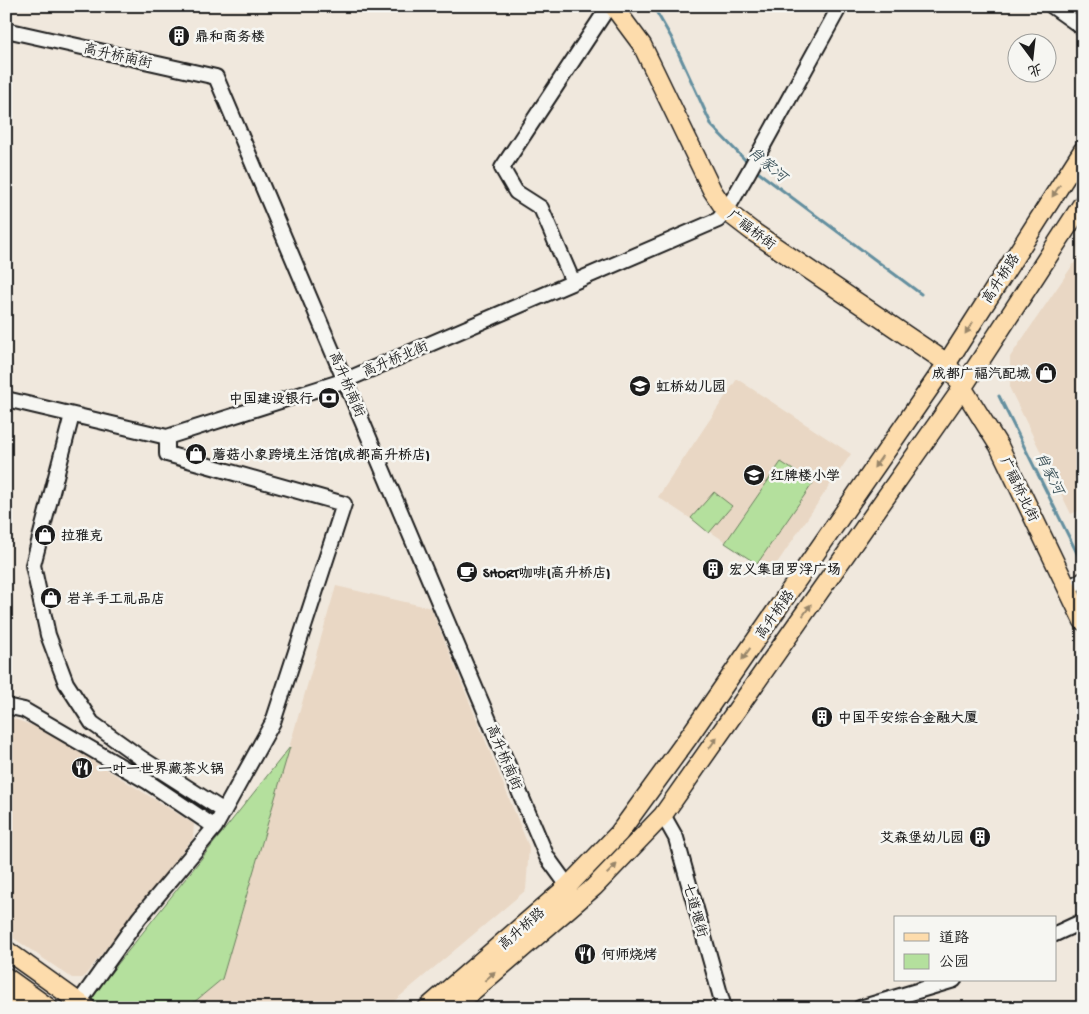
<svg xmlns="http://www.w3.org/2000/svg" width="1089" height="1014" viewBox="0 0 1089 1014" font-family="'Gochi Hand','LXGW WenKai TC',sans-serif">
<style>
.built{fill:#e9d7c4}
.green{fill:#b4e09d;stroke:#687e5c}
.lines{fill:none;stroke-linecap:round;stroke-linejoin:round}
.stream{stroke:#648f9f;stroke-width:3}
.minor-casing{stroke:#1c1c1c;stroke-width:18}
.major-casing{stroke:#1c1c1c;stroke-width:21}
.minor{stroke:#f6f6f2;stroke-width:14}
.major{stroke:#fddcac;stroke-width:18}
.oneway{fill:#98866b}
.labels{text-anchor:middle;stroke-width:5;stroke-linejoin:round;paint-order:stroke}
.poi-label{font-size:14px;font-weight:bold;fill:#1c1c1c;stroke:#f6f6f2;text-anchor:start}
.street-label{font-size:14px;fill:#1c1c1c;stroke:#f6f6f2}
.water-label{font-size:15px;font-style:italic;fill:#40565d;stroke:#f6f6f2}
</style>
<rect width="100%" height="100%" fill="#f0e8dd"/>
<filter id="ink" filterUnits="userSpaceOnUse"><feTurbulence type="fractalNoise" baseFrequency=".02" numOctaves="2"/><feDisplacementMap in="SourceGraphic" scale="10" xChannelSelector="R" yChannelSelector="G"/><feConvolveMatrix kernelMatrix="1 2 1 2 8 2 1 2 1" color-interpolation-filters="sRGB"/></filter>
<g filter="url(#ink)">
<path class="built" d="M1083,250V509L1071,514L1010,389V357Z
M737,379L851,454L771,572L658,497Z
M336,586L431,608L529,847L526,890L386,1008H187L222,979Z
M6,716L42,729L194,824L193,838L83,978H72L6,933Z"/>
<path class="green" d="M781,462L813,483L757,564L725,543Z
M714,492L732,506L709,533L691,518Z
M290,747L222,979L187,1008H98L90,999Z"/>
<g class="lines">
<path class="stream" d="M653,6L671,37L712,126L749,164
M755,170L921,294
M999,396L1080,559"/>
<g class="minor-casing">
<path id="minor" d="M1052,6L1083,28
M6,30L216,77L547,857L568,886
M573,282L541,208L516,192L502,168L609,6
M6,399L167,437L346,380L718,220L726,211L748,173L840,6
M72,415L33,565L48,635L66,683L92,723L141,758L224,811
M1067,588L1083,580
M6,706L24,710L148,782L215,827
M663,815L676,838L724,1008
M1055,934L1083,921
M80,1001L139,918L215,827L273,722L344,504L167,454V437
M860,1008L954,980"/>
</g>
<g class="major-casing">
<path id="major" d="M613,6L642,45L712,190L726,211L752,231L947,363L999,446L1083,621
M6,950L87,1008
M6,977L49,1008
M6,997L21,1008
M427,1008L568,886L619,833L688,738L947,363L1083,150
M453,1008L594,887L663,815L963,387L1083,203"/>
</g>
<use href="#minor" class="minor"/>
<use href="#major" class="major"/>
</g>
<defs><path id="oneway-solid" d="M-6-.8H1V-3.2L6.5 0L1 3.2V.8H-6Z" transform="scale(1.25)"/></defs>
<g class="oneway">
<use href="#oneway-solid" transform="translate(1056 191) rotate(123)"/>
<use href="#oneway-solid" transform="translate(969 328) rotate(123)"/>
<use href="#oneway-solid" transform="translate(878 462) rotate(125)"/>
<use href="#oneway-solid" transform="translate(807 610) rotate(-55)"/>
<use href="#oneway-solid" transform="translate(746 654) rotate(125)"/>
<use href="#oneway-solid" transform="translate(713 743) rotate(-55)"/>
<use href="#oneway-solid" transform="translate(612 869) rotate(-45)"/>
<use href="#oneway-solid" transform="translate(490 976) rotate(-41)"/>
</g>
</g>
<defs>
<g id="building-disc" transform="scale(1.125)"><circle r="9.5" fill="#1c1c1c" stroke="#f6f6f2"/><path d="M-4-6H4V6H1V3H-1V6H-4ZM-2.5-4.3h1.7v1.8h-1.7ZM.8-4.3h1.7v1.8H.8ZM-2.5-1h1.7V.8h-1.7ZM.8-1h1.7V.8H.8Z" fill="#fff"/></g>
<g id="shop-disc" transform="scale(1.125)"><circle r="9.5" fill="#1c1c1c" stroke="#f6f6f2"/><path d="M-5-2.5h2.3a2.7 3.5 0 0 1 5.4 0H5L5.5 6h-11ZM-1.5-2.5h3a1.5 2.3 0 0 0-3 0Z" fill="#fff"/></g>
<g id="school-disc" transform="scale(1.125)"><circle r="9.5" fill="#1c1c1c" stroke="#f6f6f2"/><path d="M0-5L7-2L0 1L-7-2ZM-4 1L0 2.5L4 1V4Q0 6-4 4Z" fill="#fff"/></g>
<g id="bank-disc" transform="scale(1.125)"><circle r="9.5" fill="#1c1c1c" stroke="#f6f6f2"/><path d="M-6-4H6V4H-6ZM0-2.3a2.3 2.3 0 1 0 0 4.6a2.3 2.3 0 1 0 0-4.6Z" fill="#fff"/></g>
<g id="cafe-disc" transform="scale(1.125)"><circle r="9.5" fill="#1c1c1c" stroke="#f6f6f2"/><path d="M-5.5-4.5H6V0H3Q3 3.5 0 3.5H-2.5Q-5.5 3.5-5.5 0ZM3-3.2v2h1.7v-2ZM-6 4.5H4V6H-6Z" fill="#fff"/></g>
<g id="restaurant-disc" transform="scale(1.125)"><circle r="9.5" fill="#1c1c1c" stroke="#f6f6f2"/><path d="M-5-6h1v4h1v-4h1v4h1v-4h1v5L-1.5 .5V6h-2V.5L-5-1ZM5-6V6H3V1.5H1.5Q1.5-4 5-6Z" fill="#fff"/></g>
</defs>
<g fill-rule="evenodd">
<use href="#building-disc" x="179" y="36"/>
<use href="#shop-disc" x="1046" y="373"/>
<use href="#school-disc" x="640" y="386"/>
<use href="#bank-disc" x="329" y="398"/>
<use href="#shop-disc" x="196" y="454"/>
<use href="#school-disc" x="754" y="475"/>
<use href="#shop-disc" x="45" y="535"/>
<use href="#building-disc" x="713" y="569"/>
<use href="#cafe-disc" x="467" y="572"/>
<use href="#shop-disc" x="51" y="598"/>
<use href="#building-disc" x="822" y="717"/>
<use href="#restaurant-disc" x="82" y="768"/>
<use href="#building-disc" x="980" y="837"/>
<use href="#restaurant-disc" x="585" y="954"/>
</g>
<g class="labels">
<g class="poi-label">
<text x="195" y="41">鼎和商务楼</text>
<text x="1030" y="378" text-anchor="end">成都广福汽配城</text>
<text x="656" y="391">虹桥幼儿园</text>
<text x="313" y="403" text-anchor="end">中国建设银行</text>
<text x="212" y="459">蘑菇小象跨境生活馆(成都高升桥店)</text>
<text x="770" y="480">红牌楼小学</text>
<text x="61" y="540">拉雅克</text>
<text x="729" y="574">宏义集团罗浮广场</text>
<text x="483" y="577">SHORT咖啡(高升桥店)</text>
<text x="67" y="603">岩羊手工礼品店</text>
<text x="838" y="722">中国平安综合金融大厦</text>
<text x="98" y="773">一叶一世界藏茶火锅</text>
<text x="964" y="842" text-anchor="end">艾森堡幼儿园</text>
<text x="601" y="959">何师烧烤</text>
</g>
<g class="street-label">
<text transform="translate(118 55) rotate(13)" y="5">高升桥南街</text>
<text transform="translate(752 229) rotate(37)" y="5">广福桥街</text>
<text transform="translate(1000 278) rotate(-57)" y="5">高升桥路</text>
<text transform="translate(395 358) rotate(-23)" y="5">高升桥北街</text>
<text transform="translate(348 384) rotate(67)" y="5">高升桥南街</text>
<text transform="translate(1020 489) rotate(64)" y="5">广福桥北街</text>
<text transform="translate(774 614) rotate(-55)" y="5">高升桥路</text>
<text transform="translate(505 757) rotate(67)" y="5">高升桥南街</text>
<text transform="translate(696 910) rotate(74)" y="5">七道堰街</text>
<text transform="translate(521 928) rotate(-41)" y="5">高升桥路</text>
</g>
<g class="water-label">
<text transform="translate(768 164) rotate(40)" y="5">肖家河</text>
<text transform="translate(1050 473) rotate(63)" y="5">肖家河</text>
</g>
</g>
<rect width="1089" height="1014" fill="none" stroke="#f6f6f2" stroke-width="25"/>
<rect x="12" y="12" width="1064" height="989" fill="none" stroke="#1c1c1c" stroke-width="2" filter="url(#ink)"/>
<rect x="894" y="916" width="162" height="65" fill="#f6f6f2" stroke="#9f9f9c"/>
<rect x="904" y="933" width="25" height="8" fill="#fddcac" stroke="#9f9f9c"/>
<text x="939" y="942" font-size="15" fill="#1c1c1c">道路</text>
<rect x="904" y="954" width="25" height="15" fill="#b4e09d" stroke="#9f9f9c"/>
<text x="939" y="966" font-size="15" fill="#1c1c1c">公园</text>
<g transform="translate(1032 58) rotate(165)"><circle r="24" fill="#f6f6f2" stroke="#9f9f9c"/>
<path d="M0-4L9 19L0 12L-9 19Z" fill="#1c1c1c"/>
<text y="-8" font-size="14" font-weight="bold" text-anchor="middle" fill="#1c1c1c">北</text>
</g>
</svg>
